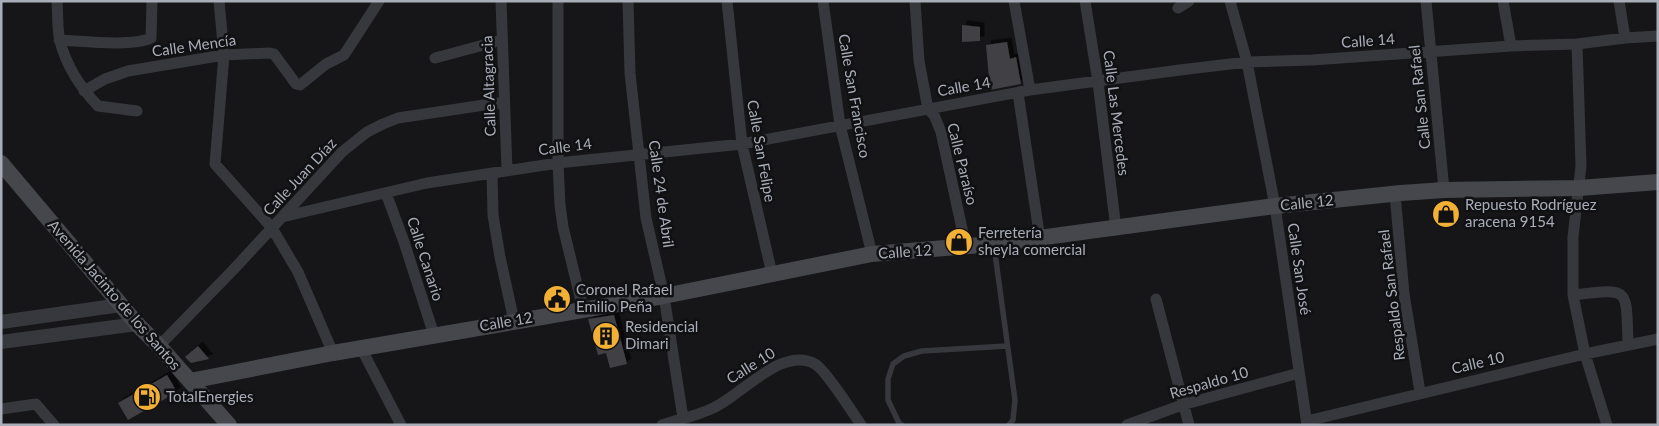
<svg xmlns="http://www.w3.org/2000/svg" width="1659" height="426" viewBox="0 0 1659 426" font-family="Lato,sans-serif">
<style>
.building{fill:#404145;filter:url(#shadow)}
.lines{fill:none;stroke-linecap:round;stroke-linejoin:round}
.service{stroke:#37383d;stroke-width:5.5}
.minor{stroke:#37383d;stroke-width:11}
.tertiary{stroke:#37383d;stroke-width:14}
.secondary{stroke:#45474d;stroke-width:16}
.labels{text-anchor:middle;stroke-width:5;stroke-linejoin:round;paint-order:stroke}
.street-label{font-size:15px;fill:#a8adb8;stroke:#111113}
.poi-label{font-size:15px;fill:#a8adb8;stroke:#111113;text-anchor:start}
</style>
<defs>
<filter id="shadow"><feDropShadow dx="4.5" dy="-4.5" stdDeviation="0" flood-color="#0009"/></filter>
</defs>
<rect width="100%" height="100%" fill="#161618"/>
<path class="building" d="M962,25L980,27V41L962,42Z
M1007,42L1010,59L1016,57L1021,84L990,90L986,45Z
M614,315L627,364L610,368L606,353L598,355L588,319Z
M198,346L209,359L191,363L185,357Z
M167,375L177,392L128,420L118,403Z"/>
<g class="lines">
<path class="service" d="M994,246L1015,400L1013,420L1009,425
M902,425L899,423L888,400V379L893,364L904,356L922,351L1007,346"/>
<path class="minor" d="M57,1C58,14 57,29 60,41C66,65 81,88 98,106L137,111
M219,1L224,55L215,164L272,228L298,272L333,353
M501,1L507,170
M558,1V163L560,205L563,227L583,309
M628,1L630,73L646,218L664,296L683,418
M727,1L742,144L772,274
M823,1L840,125L872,254
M915,1L919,61L928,109L934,115L941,132L966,247
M1014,1L1030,90
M1085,1L1098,82L1116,229
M1230,1L1247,62L1275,206L1307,425
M1426,1L1444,190
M1503,1L1511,46
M1619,1L1625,38
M1178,8L1189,1
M59,40C82,41 132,47 151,38L152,1
M1577,44L1581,166L1573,237V295L1585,354L1607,425
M435,58L502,40
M84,91L105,79L128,71L224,55L270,53L274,54L296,84L300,85L326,64L344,55L379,1
M1018,93L1040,239
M492,173L493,215L500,257L514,321
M386,193L404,242L434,335
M1395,194L1404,294L1420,392
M282,217L427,183L558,163L742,144L1030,90L1180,70L1247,62L1312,60L1511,46L1577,44L1625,38L1658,36
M1573,295C1631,288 1626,287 1628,344
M1156,299L1189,425
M159,346L234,269L342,152L367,132L383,124L398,118L504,102
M361,348L401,425
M1,409L36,404L54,425
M1307,421L1585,354L1658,339
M662,425C680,419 701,415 717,406C743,393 783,346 815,364C825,369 853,413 861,425
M1127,425L1182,405L1299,373"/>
<path class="tertiary" d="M1,322L121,305
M1,342L137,324"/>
<path class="secondary" d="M1,163L137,324L159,346L229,425
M190,381L333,353L664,296L872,254L994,244L1275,206L1401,193L1444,190L1579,188L1658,182"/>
</g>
<defs>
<g id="shop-disc" transform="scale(1.4375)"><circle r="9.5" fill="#f2b134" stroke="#111113"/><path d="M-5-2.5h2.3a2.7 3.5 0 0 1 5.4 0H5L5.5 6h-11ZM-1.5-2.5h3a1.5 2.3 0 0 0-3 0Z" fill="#111"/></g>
<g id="civic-disc" transform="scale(1.4375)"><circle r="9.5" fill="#f2b134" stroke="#111113"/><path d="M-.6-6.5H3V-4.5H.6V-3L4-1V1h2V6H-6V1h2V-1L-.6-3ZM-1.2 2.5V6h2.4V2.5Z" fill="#111"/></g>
<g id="building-disc" transform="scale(1.4375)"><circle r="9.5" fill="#f2b134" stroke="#111113"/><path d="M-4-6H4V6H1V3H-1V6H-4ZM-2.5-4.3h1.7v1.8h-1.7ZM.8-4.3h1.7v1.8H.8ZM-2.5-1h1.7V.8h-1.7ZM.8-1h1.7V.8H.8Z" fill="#111"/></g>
<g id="fuel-disc" transform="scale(1.4375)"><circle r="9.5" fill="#f2b134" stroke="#111113"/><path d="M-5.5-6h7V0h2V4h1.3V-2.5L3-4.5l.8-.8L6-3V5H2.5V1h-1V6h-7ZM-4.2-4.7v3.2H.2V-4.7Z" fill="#111"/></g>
</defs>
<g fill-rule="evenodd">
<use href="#shop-disc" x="1446" y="214"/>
<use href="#shop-disc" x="959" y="242"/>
<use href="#civic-disc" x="557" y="299"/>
<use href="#building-disc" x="606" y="336"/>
<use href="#fuel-disc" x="147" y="397"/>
</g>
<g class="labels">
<g class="street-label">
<text transform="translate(1368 41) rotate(-4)" y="5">Calle 14</text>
<text transform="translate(194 46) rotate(-8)" y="5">Calle Mencía</text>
<text transform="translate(489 86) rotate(-92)" y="5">Calle Altagracia</text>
<text transform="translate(964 87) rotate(-10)" y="5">Calle 14</text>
<text transform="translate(854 96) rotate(80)" y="5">Calle San Francisco</text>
<text transform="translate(1420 97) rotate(-96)" y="5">Calle San Rafael</text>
<text transform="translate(1116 113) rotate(83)" y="5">Calle Las Mercedes</text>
<text transform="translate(565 147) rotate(-7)" y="5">Calle 14</text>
<text transform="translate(761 151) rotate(80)" y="5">Calle San Felipe</text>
<text transform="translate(962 164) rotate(76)" y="5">Calle Paraíso</text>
<text transform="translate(300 177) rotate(-47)" y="5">Calle Juan Díaz</text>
<text transform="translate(661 194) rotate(82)" y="5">Calle 24 de Abril</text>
<text transform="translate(1307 203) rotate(-6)" y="5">Calle 12</text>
<text transform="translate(905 252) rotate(-4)" y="5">Calle 12</text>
<text transform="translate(425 259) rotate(72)" y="5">Calle Canario</text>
<text transform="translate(1299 269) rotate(82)" y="5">Calle San José</text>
<text transform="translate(114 295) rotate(49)" y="5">Avenida Jacinto de los Santos</text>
<text transform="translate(1392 295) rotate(-97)" y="5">Respaldo San Rafael</text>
<text transform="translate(506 322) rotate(-10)" y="5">Calle 12</text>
<text transform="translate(1478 363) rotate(-13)" y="5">Calle 10</text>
<text transform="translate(751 366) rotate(-32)" y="5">Calle 10</text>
<text transform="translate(1209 383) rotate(-16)" y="5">Respaldo 10</text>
</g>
<g class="poi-label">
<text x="1465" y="210">Repuesto Rodríguez<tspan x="1465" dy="17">aracena 9154</tspan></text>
<text x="978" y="238">Ferretería<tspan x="978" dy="17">sheyla comercial</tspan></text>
<text x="576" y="295">Coronel Rafael<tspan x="576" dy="17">Emilio Peña</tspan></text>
<text x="625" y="332">Residencial<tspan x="625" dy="17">Dimari</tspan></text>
<text x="166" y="402">TotalEnergies</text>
</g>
</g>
<rect width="1659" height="426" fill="none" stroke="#a8adb8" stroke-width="5"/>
</svg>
